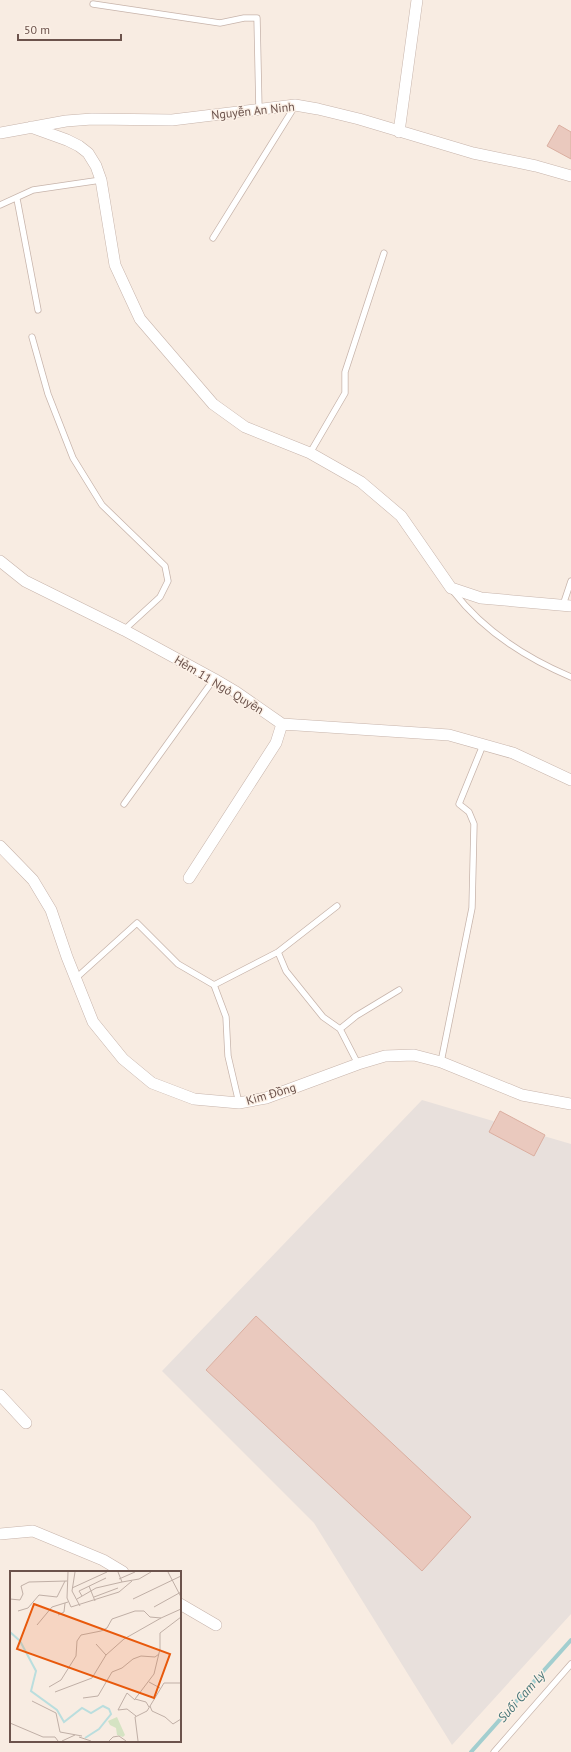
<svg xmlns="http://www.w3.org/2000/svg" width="571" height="1752" viewBox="0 0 571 1752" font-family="'PT Sans',sans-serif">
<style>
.industrial{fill:#e8e0dc}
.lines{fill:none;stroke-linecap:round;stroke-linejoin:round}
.stream{stroke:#a2cecf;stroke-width:4}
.building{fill:#eac9be;stroke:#daaea0}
.lane-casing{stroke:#c7b4ab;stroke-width:7}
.street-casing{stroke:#c7b4ab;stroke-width:12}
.lane{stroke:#fff;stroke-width:5.5}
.street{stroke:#fff;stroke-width:11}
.labels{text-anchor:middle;stroke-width:3;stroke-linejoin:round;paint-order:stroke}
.street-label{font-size:12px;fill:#6c534c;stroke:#fcf1e7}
.water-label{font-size:13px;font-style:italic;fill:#477577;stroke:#fcf1e7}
.inset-river{fill:none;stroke:#badede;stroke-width:2}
.inset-road{fill:none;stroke:#c0afa6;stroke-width:1}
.view{fill:#e8590c;fill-opacity:0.15;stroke:#e8590c;stroke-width:2}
.inset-edge{fill:none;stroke:#6c534c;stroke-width:2}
</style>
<rect width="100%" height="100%" fill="#f8ece2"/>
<path class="industrial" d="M422,1100L571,1144V1614L452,1745L314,1523L162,1371Z"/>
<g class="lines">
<path class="stream" d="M471,1752L571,1640"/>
</g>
<path class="building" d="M559,125L571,132V159L547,146Z
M500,1111L545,1135L534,1156L489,1132Z
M256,1316L471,1517L422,1571L206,1370Z"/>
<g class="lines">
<g class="lane-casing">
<path id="lane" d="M93,4L220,23L244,18H257L259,110
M17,199L38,310
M0,205L33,190L101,180
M213,238L295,106
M32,337L48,394L73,458L102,505L165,566L168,581L160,597L124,630
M310,453L345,393V372L384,253
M453,591C483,630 526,658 571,677
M563,605L571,581
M124,804L214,679
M278,952L286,971L323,1017L340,1029L358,1064
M75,979L137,923L178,964L214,985L226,1017L228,1056L239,1103
M214,985L278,952L337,906
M340,1029L356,1016L399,990
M441,1062L472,908L474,824L469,812L459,804L483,745
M494,1752L571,1664"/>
</g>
<g class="street-casing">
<path id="street" d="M31,127L67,140L79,146L88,153L96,166L101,180L115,265L140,319L213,404L245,427L310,453L361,482L401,516L451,588L481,598L571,606
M399,132L417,0
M0,133L66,121L92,119L172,120L295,105L318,109L359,119L473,153L536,166L571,176
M0,561L25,581L124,630L214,679L236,692L282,724L449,735L513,753L571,780
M0,846L33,880L51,910L67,957L93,1022L123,1059L152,1083L194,1099L239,1103L266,1098L358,1064L385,1056L414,1055L441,1062L522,1095L571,1104
M189,878L276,743L282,724
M0,1395L26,1423
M0,1534L33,1531L103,1560L123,1572
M180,1604L216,1625"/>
</g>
<use href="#lane" class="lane"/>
<use href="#street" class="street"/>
</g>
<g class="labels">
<g class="street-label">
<text transform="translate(253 111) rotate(-6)" y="4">Nguyễn An Ninh</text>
<text transform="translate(219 685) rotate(31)" y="4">Hẻm 11 Ngô Quyền</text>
<text transform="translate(271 1094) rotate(-16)" y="4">Kim Đồng</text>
</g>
<g class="water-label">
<text transform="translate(521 1696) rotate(-48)" y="5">Suối Cam Ly</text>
</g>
</g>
<g transform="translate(10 1571)">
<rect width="171" height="171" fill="#f8ece2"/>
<path d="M107,146L115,164L113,166L107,164L106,157L100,154L98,150Z" fill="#d5e3c3"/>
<path class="inset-river" d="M0,61L10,70L26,100L21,120L47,139L54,151L72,137L81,142L93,135L99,138L101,143L89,158L75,167"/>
<path class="inset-road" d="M58,1L57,27L61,36L109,21L122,10M65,1L62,20L70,35M108,1L112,11L129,8L141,1M158,1L171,26M109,8L125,1M79,15L85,30M62,17L97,1M72,25L69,20L96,7M84,26L108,17M0,28L10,29L13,23L11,15L19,11L57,10M67,28L86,17L112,11M123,28L171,5M144,36L171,21M8,40L18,37L29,24L47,26L55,10M48,44L54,41L55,32M27,54L42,36L58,31M86,73L96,84M139,111L150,117M39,116L51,109L66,85L67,70L71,64L91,60L97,57L102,48L125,40H134L140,46L151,47L171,38M45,121L82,107L96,84L114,68L151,47M73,127L88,125L102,101L112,97L123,88L131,85L145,86L149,83M125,129L117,122L108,139L117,138L126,145M22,130L46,142L50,161L72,165M140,135L142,140L155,146L163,153L171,148M139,136L136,131L125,128L144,103L150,78V62L171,46M0,152L33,166H45L48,170M69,166L81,170M52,170L65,164M99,170L103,166L109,165L116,170M128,170L125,146L137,140L154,112H171"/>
<path class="view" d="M24,33L160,83L144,127L7,78Z"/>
<rect width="171" height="171" class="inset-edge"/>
</g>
<path d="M18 34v6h103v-6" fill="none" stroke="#6c534c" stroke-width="2"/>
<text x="24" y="34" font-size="12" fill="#6c534c" stroke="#fcf1e7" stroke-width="3" paint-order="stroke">50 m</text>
</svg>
